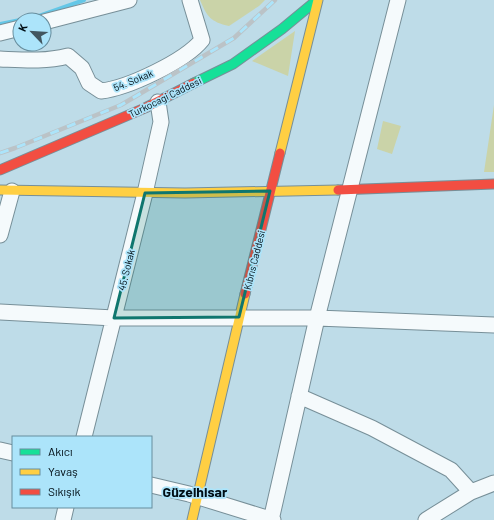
<svg xmlns="http://www.w3.org/2000/svg" width="494" height="520" font-family="Barlow,sans-serif">
<style>
.green{fill:#cad3a8}
.lines{fill:none;stroke-linecap:round;stroke-linejoin:round}
.stream{stroke:#64c7e7;stroke-width:4}
.street-casing{stroke:#778f98;stroke-width:17}
.fast-casing{stroke:#778f98;stroke-width:11}
.slow-casing{stroke:#778f98;stroke-width:11}
.jam-casing{stroke:#778f98;stroke-width:11}
.street{stroke:#f5fafc;stroke-width:15}
.fast{stroke:#16e098;stroke-width:9}
.slow{stroke:#ffcf43;stroke-width:9}
.jam{stroke:#f24e42;stroke-width:9}
.rail-casing{stroke:#bbc3c7;stroke-width:4.5}
.rail{stroke:#ace4fa;stroke-width:3;stroke-dasharray:9;stroke-linecap:butt}
.marked{fill:#0f766e;fill-opacity:0.2;stroke:#0f766e;stroke-width:3;stroke-linejoin:round}
.labels{text-anchor:middle;stroke-width:3.5;stroke-linejoin:round;paint-order:stroke}
.street-label{font-size:10px;fill:#000e15;stroke:#ace4fa}
.district-label{font-size:14px;font-weight:bold;fill:#000e15;stroke:#ace4fa}
</style>
<rect width="100%" height="100%" fill="#bedce8"/>
<!-- green -->
<path class="green" d="M200,0H265L259,6L229,26C211,22 207,17 200,0Z
M295,31L288,76L252,61Z
M494,105V172H484Z
M383,121L401,126L392,154L377,149Z"/>
<g class="lines">
<!-- stream -->
<path class="stream" d="M20,20L39,16L84,0
M0,24L20,20"/>
<!-- street casing -->
<g class="street-casing">
<path id="street" d="M44,22L129,0
M0,33L20,28
M0,59C23,60 45,62 68,56L82,68L89,83L101,91C128,88 185,61 202,40L190,0
M0,235L12,191
M0,312L114,318H317L494,325
M299,396L372,428L451,470L471,492
M84,437L145,193L161,122L158,102
M0,450L13,453
M151,485L189,494L273,520
M63,520L66,507
M271,520L317,318L398,0
M426,520L471,492L494,483"/>
</g>
<!-- fast casing -->
<g class="fast-casing">
<path id="fast" d="M194,83L233,64L282,29L317,0"/>
</g>
<!-- slow casing -->
<g class="slow-casing">
<path id="slow" d="M280,153L318,0
M0,190L185,193L338,190
M192,520L245,294"/>
</g>
<!-- jam casing -->
<g class="jam-casing">
<path id="jam" d="M0,170L145,108L194,83
M338,190L494,184
M245,294L280,153"/>
</g>
<!-- street -->
<use href="#street" class="street"/>
<!-- fast -->
<use href="#fast" class="fast"/>
<!-- slow -->
<use href="#slow" class="slow"/>
<!-- jam -->
<use href="#jam" class="jam"/>
<!-- rail casing -->
<g class="rail-casing">
<path id="rail" d="M0,153L15,148L121,105L234,38L275,0"/>
</g>
<!-- rail -->
<use href="#rail" class="rail"/>
</g>
<!-- marked area -->
<path class="marked" d="M270,191L239,317L114,318L145,193Z"/>
<g class="labels">
<!-- street labels -->
<g class="street-label">
<text transform="translate(133 80) rotate(-22)" y="4">54. Sokak</text>
<text transform="translate(165 97) rotate(-26)" y="4">Turkocagi Caddesi</text>
<text transform="translate(254 260) rotate(-76)" y="4">Kıbrıs Caddesi</text>
<text transform="translate(126 270) rotate(-76)" y="4">45. Sokak</text>
</g>
<!-- district labels -->
<g class="district-label">
<text x="195" y="497">Güzelhisar</text>
</g>
</g>
<!-- legend -->
<rect x="12" y="436" width="140" height="72" fill="#ace4fa" stroke="#678e9e"/>
<rect x="20" y="449" width="20" height="6" fill="#16e098" stroke="#678e9e"/>
<text x="48" y="456" font-size="12" fill="#000e15">Akıcı</text>
<rect x="20" y="469" width="20" height="6" fill="#ffcf43" stroke="#678e9e"/>
<text x="48" y="476" font-size="12" fill="#000e15">Yavaş</text>
<rect x="20" y="489" width="20" height="6" fill="#f24e42" stroke="#678e9e"/>
<text x="48" y="496" font-size="12" fill="#000e15">Sıkışık</text>
<!-- north arrow -->
<g transform="translate(32 32) rotate(295)"><circle r="19" fill="#ace4fa" stroke="#678e9e"/>
<path d="M0-3L7 15L0 10L-7 15Z" fill="#42565f"/>
<text y="-6" font-size="11" font-weight="bold" text-anchor="middle" fill="#000e15">K</text>
</g>
</svg>
